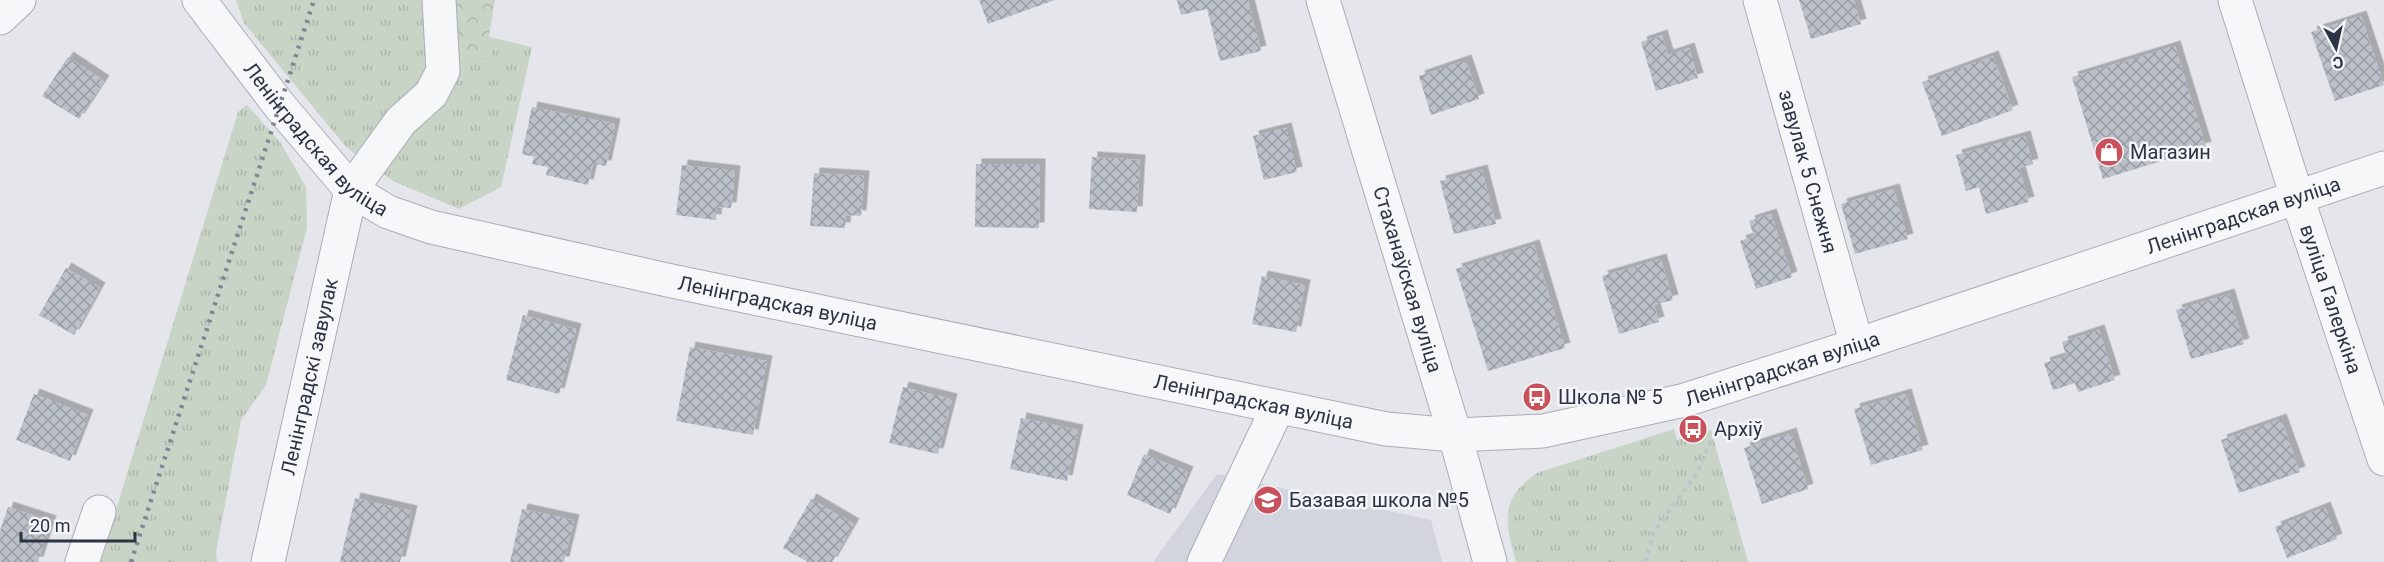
<svg xmlns="http://www.w3.org/2000/svg" width="2384" height="562" font-family="Roboto,sans-serif">
<style>
.built{fill:#d2d5dd}
.grass{fill:url(#grass-tufts)}
.forest{fill:url(#forest-crowns)}
.building{fill:url(#building-cross-hatch);filter:url(#shadow)}
.lines{fill:none;stroke-linecap:round;stroke-linejoin:round}
.minor-casing{stroke:#a9adb5;stroke-width:35}
.path{stroke:#c1c4ca;stroke-width:4;stroke-dasharray:4.5 4.5;stroke-linecap:butt}
.minor{stroke:#f6f7f9;stroke-width:33}
.rail{stroke:#7e8594;stroke-width:4.5;stroke-dasharray:3 6;stroke-linecap:butt}
.labels{text-anchor:middle;stroke-width:5;stroke-linejoin:round;paint-order:stroke}
.street-label{font-size:20px;fill:#2c3343;stroke:#f4f5f8}
.poi-label{font-size:20px;fill:#2c3343;stroke:#f4f5f8;text-anchor:start}
</style>
<defs>
<pattern id="grass-tufts" width="24" height="20" patternUnits="userSpaceOnUse" patternTransform="scale(1.5)"><rect width="24" height="20" fill="#c8d4c5"/><path d="M3 7l-1-3M5 7V3M7 7l1-3M15 17l-1-3M17 17v-4M19 17l1-3" fill="none" stroke="#acb6aa"/></pattern>
<pattern id="forest-crowns" width="20" height="18" patternUnits="userSpaceOnUse" patternTransform="scale(1.5)"><rect width="20" height="18" fill="#c8d4c5"/><path d="M2 6a3 3 0 1 1 6 0M12 15a3 3 0 1 1 6 0" fill="none" stroke="#acb6aa"/></pattern>
<pattern id="building-cross-hatch" width="8" height="8" patternUnits="userSpaceOnUse" patternTransform="scale(1.5)"><rect width="8" height="8" fill="#bbbfc8"/><path d="M0 0l8 8M0 8l8-8" fill="none" stroke="#989ca4"/></pattern>
<filter id="shadow"><feDropShadow dx="5.5" dy="-5.5" stdDeviation="0" flood-color="#0004"/></filter>
</defs>
<rect width="100%" height="100%" fill="#e4e6eb"/>
<!-- built -->
<path class="built" d="M1217,474L1431,520L1442,562H1153Z"/>
<!-- grass -->
<path class="grass" d="M236,0H446L492,56L489,37L532,47L501,187L459,209L393,181L347,148L244,23Z
M247,105L280,142L306,187L307,228L266,385L241,420L216,552L217,562H100L238,112Z
M1674,429L1677,440L1711,430L1748,562H1516C1505,522 1499,499 1537,473Z"/>
<!-- forest -->
<path class="forest" d="M446,0H495L489,37L492,56L469,66L449,47Z"/>
<!-- building -->
<path class="building" d="M979,0H1055L988,24Z
M1177,0H1248L1261,51L1220,61L1207,9L1181,15Z
M1799,0H1854L1861,24L1811,39Z
M2361,16L2384,85L2335,101L2311,32Z
M1662,35L1668,55L1689,48L1698,78L1656,91L1641,42Z
M2175,46L2206,147L2103,179L2072,77Z
M1993,56L2013,110L1942,136L1922,82Z
M68,57L104,81L79,119L42,96Z
M1466,60L1479,99L1431,115L1419,76Z
M532,107L615,124L606,166L593,164L588,185L546,175L548,167L532,164L534,157L522,154Z
M1286,128L1297,172L1264,180L1253,136Z
M2025,136L2033,164L2019,168L2029,202L1986,214L1979,187L1966,191L1956,155Z
M1092,157L1140,160L1137,212L1089,209Z
M976,164H1040L1039,228L975,227Z
M682,165L735,171L731,208L717,207L716,220L676,215Z
M1482,170L1496,224L1454,234L1440,181Z
M814,173L864,176L861,216L846,215L845,228L810,226Z
M1894,189L1908,239L1855,254L1841,204Z
M1771,214L1792,277L1756,289L1740,241L1754,236L1749,221Z
M1534,245L1565,348L1488,371L1456,269Z
M1661,259L1673,300L1654,305L1659,322L1619,334L1602,276Z
M66,268L100,288L74,335L39,315Z
M1262,276L1305,285L1296,332L1252,324Z
M2229,294L2244,344L2191,359L2176,310Z
M523,315L576,329L559,394L506,380Z
M2099,330L2115,380L2078,392L2075,383L2053,390L2044,363L2066,356L2062,342Z
M690,347L767,361L753,435L676,421Z
M903,387L952,399L938,454L889,443Z
M34,394L88,415L70,461L16,440Z
M1906,394L1923,450L1871,465L1854,409Z
M1021,418L1078,430L1067,481L1010,469Z
M2281,419L2300,472L2239,493L2221,440Z
M1791,433L1808,489L1762,504L1744,448Z
M1144,454L1188,472L1170,514L1127,495Z
M355,498L412,511L400,562H340Z
M811,499L854,524L832,562H808L783,548Z
M8,507L51,521L38,562H0V531Z
M2325,507L2337,539L2287,558L2275,527Z
M522,509L574,520L564,562H510Z"/>
<g class="lines">
<!-- minor casing -->
<g class="minor-casing">
<g id="minor">
<path id="s1" d="M199,0L279,105L351,190L388,212L431,227L667,280L1386,429L1455,435L1543,431L1685,400L1857,345L2384,168"/>
<path id="s2" d="M1323,0L1455,435L1490,562"/>
<path id="s3" d="M1760,0L1857,345"/>
<path id="s4" d="M2235,0L2297,197L2384,459"/>
<path d="M0,18L19,0"/>
<path d="M82,562L99,512"/>
<path id="s5" d="M268,562L351,190L401,121L431,94L443,71L439,0"/>
<path d="M1204,562L1278,407"/>
</g>
</g>
<!-- path -->
<path class="path" d="M1645,562L1654,532L1697,473L1708,446L1722,426"/>
<!-- minor -->
<use href="#minor" class="minor"/>
<!-- rail -->
<path class="rail" d="M131,562L314,0"/>
</g>
<!-- icons -->
<defs>
<g id="shop-disc" transform="scale(1.5)"><circle r="9.5" fill="#c8515b" stroke="#f4f5f8"/><path d="M-5-2.5h2.3a2.7 3.5 0 0 1 5.4 0H5L5.5 6h-11ZM-1.5-2.5h3a1.5 2.3 0 0 0-3 0Z" fill="#fff"/></g>
<g id="bus-disc" transform="scale(1.5)"><circle r="9.5" fill="#c8515b" stroke="#f4f5f8"/><path d="M-5-6H5V4H4V6H2V4H-2V6H-4V4H-5ZM-3.5-4V0h7V-4ZM-3.5 1.2v1.5H-2V1.2ZM2 1.2v1.5H3.5V1.2Z" fill="#fff"/></g>
<g id="school-disc" transform="scale(1.5)"><circle r="9.5" fill="#c8515b" stroke="#f4f5f8"/><path d="M0-5L7-2L0 1L-7-2ZM-4 1L0 2.5L4 1V4Q0 6-4 4Z" fill="#fff"/></g>
</defs>
<g fill-rule="evenodd">
<use href="#shop-disc" x="2109" y="152"/>
<use href="#bus-disc" x="1537" y="397"/>
<use href="#bus-disc" x="1693" y="429"/>
<use href="#school-disc" x="1268" y="500"/>
</g>
<g class="labels">
<!-- street labels -->
<g class="street-label">
<text dy="7" stroke="none"><textPath href="#s1" startOffset="183">Ленінградская вуліца</textPath></text>
<text dy="7" stroke="none"><textPath href="#s3" startOffset="178">завулак 5 Снежня</textPath></text>
<text dy="7" stroke="none"><textPath href="#s1" startOffset="2199">Ленінградская вуліца</textPath></text>
<text dy="7" stroke="none"><textPath href="#s2" startOffset="292">Стаханаўская вуліца</textPath></text>
<text dy="7" stroke="none"><textPath href="#s4" startOffset="314">вуліца Галеркіна</textPath></text>
<text dy="7" stroke="none"><textPath href="#s1" startOffset="687">Ленінградская вуліца</textPath></text>
<text dy="7" stroke="none"><textPath href="#s1" startOffset="1713">Ленінградская вуліца</textPath></text>
<text dy="7" stroke="none"><textPath href="#s5" startOffset="190">Ленінградскі завулак</textPath></text>
<text dy="7" stroke="none"><textPath href="#s1" startOffset="1173">Ленінградская вуліца</textPath></text>
</g>
<!-- poi labels -->
<g class="poi-label">
<text x="2130" y="159">Магазин</text>
<text x="1558" y="404">Школа № 5</text>
<text x="1714" y="436">Архіў</text>
<text x="1289" y="507">Базавая школа №5</text>
</g>
</g>
<!-- north arrow -->
<g transform="translate(2336 48) rotate(172)" stroke="#f4f5f8" stroke-width="4.5" paint-order="stroke">
<path d="M0-4.5L10 22L0 15L-10 22Z" fill="#2c3343"/>
<text y="-9" font-size="16" font-weight="bold" text-anchor="middle" fill="#2c3343">С</text>
</g>
<!-- scale -->
<path d="M21 532v9h114v-9" fill="none" stroke="#2c3343" stroke-width="3"/>
<text x="30" y="532" font-size="18" fill="#2c3343" stroke="#f4f5f8" stroke-width="4.5" paint-order="stroke">20 m</text>
</svg>
